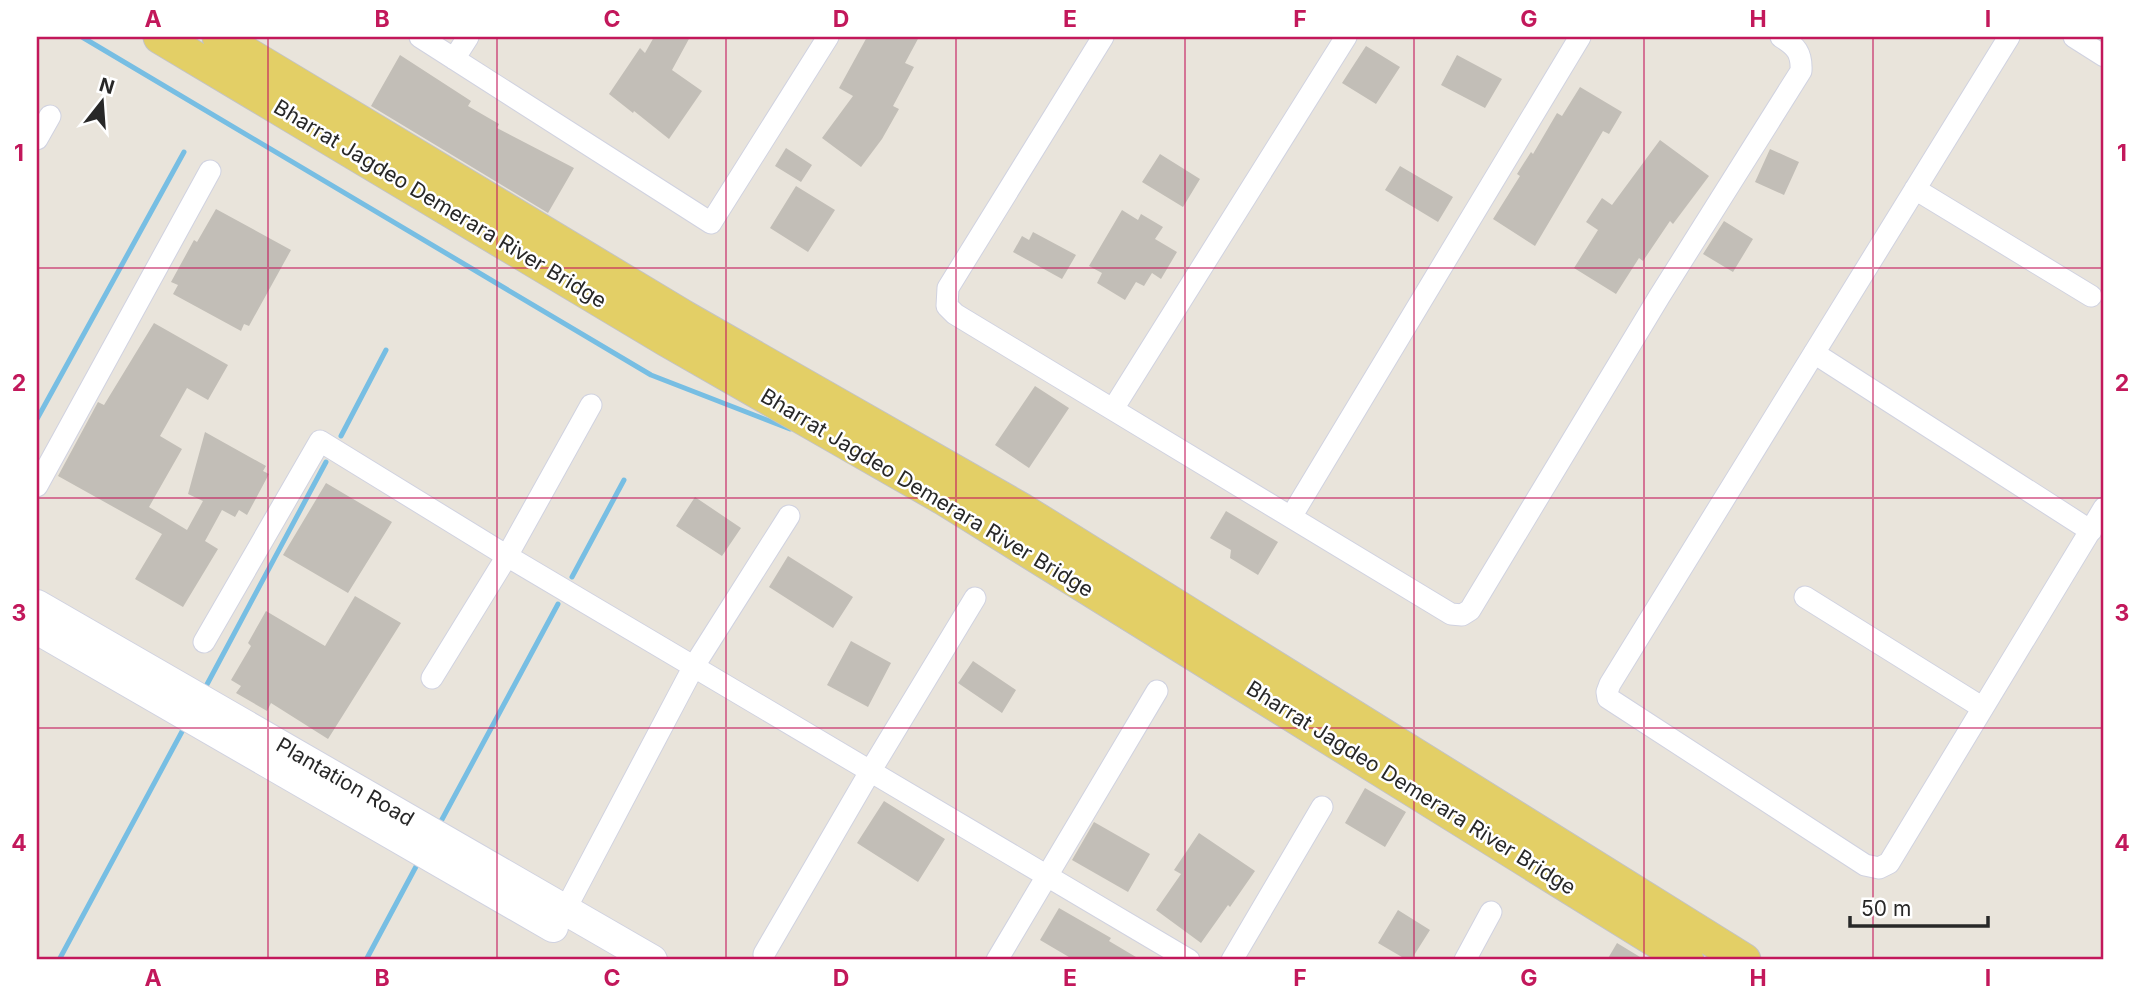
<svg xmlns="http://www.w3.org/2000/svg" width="2141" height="997" font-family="Inter,sans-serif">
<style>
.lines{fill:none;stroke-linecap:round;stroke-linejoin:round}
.stream{stroke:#77bee3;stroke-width:5}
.building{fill:#c2beb7}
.street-casing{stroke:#d0d2e0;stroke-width:23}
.secondary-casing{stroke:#d0d2e0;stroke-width:32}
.primary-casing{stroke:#c3c3c3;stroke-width:35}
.street{stroke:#fff;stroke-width:21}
.secondary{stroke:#fff;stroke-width:30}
.primary{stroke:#e3cf66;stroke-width:33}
.grid{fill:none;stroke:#c2185b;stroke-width:2;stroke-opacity:0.55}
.labels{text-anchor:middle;stroke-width:5;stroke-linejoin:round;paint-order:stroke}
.street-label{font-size:21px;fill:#282828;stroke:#fff}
.neatline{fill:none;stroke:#c2185b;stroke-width:2.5}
.grid-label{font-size:23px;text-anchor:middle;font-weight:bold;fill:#c2185b}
</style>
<rect width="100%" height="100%" fill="#e9e4db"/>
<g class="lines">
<!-- stream -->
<path class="stream" d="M82,37L651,375L790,429
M37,419L184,152
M341,436L386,350
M572,577L624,480
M204,690L326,462
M439,825L558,604
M59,960L185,726
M366,960L419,861"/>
</g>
<!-- building -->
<path class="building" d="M654,37H690L672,70L702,91L669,139L634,111L633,113L609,94L640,48L645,53Z
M867,37H919L905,63L914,67L893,106L899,109L882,139L861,167L822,138L853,96L839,88Z
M1366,46L1400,67L1376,104L1342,83Z
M400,55L471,101L468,106L499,124L497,128L574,168L548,213L371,106Z
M1457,55L1502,79L1485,108L1441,85Z
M1580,87L1622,112L1609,134L1603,131L1535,246L1493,219L1520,176L1517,174L1531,152L1533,154L1557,113L1562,116Z
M1660,140L1709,176L1673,224L1670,221L1643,261L1639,258L1616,294L1574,268L1598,230L1586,222L1602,198L1612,205Z
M786,148L812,165L801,182L775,166Z
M1770,149L1799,162L1784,195L1755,182Z
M1160,154L1200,179L1183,207L1142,182Z
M1400,166L1453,197L1438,222L1385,190Z
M796,186L835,210L808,252L770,228Z
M216,209L291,250L249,326L244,324L241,331L173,294L178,285L171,282L194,240L197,242Z
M1122,210L1138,220L1141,214L1163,227L1155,239L1177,252L1161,279L1152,273L1144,286L1136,282L1125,300L1097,283L1102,273L1089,266Z
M1724,221L1753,239L1733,272L1703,254Z
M1033,232L1076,255L1062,279L1013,252L1022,236L1029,240Z
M154,323L228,365L208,400L187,388L160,436L182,449L149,507L187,530L203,501L188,494L205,432L266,466L263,471L269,474L247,515L239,510L235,517L222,510L205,541L218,549L183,607L135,579L162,534L58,476L98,402L104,405Z
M1035,386L1069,408L1029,468L995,445Z
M326,483L392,522L348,593L283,555Z
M695,497L741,528L722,556L676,526Z
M1226,511L1278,542L1258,575L1230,558L1231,550L1210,538Z
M788,556L853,597L833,628L769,587Z
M355,596L401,623L328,739L271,703L267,711L236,693L241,686L231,680L251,646L248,643L266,611L325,646Z
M851,641L891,663L868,707L827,685Z
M973,661L1016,690L1002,713L958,683Z
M1365,788L1406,812L1385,847L1345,823Z
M884,801L945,839L918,882L857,843Z
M1094,822L1150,854L1128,892L1072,860Z
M1199,833L1255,871L1230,907L1228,905L1201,943L1156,910L1181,874L1174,870Z
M1059,908L1111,938L1109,941L1141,960H1074L1040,940Z
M1398,910L1430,930L1411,960H1407L1378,943Z
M1617,943L1645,960H1607Z"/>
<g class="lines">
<!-- street casing -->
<g class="street-casing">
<path id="street" d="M420,37L711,223L828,37
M1103,37L948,288L947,306L955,314L1451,614L1462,615L1470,610L1659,297L1801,71C1802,53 1796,46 1781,37
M2009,37L1610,684L1607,692L1608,698L1865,865L1879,868L1889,863L2104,508
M2074,37L2104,56
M454,59L468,37
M37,139L50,116
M1915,189L2091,296
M1814,353L2091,531
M1113,409L1346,37
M37,486L210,171
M1291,517L1580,37
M1805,597L1983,708
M204,642L320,441L507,556L1189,960
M432,678L507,556L591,405
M565,910L694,666L789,516
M764,954L871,770L975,598
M997,960L1157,691
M1232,960L1322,807
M1465,960L1491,912"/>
</g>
<!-- secondary casing -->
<g class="secondary-casing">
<path id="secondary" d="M37,605L652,960
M37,629L553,927"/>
</g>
<!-- primary casing -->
<g class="primary-casing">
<path id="primary" d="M160,37L667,340L943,498L1687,960
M219,37L684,317L1022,510L1744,960"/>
</g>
<!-- street -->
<use href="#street" class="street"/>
<!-- secondary -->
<use href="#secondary" class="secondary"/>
<!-- primary -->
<use href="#primary" class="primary"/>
</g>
<!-- grid -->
<path class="grid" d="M268,37V960M497,37V960M726,37V960M956,37V960M1185,37V960M1414,37V960M1644,37V960M1873,37V960M37,268H2104M37,498H2104M37,728H2104"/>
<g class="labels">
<!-- street labels -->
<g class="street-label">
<text transform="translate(440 204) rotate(31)" y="7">Bharrat Jagdeo Demerara River Bridge</text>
<text transform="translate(927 493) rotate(31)" y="7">Bharrat Jagdeo Demerara River Bridge</text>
<text transform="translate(345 782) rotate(30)" y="7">Plantation Road</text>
<text transform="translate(1411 788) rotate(32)" y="7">Bharrat Jagdeo Demerara River Bridge</text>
</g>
</g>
<!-- border -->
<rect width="2141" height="997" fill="none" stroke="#ffffff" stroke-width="77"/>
<!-- north arrow -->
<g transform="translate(102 102) rotate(17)" stroke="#ffffff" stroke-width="5" paint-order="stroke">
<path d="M0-5L12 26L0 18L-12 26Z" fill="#282828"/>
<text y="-10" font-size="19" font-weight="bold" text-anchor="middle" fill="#282828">N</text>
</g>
<!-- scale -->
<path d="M1850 916v10h138v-10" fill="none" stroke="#282828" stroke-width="3.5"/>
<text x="1861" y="916" font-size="21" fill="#282828" stroke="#ffffff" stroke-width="5" paint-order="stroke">50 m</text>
<rect x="38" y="38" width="2064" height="920" class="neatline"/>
<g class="grid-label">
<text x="153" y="27">A</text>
<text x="382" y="27">B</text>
<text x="612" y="27">C</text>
<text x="841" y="27">D</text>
<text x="1070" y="27">E</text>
<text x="1300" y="27">F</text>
<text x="1529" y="27">G</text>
<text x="1758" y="27">H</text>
<text x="1988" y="27">I</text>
<text x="19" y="161">1</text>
<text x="2122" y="161">1</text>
<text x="19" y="391">2</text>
<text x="2122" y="391">2</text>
<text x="19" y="621">3</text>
<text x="2122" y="621">3</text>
<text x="19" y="851">4</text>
<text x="2122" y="851">4</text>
<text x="153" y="986">A</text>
<text x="382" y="986">B</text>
<text x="612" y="986">C</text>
<text x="841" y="986">D</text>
<text x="1070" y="986">E</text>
<text x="1300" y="986">F</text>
<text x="1529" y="986">G</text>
<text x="1758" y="986">H</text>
<text x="1988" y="986">I</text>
</g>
</svg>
